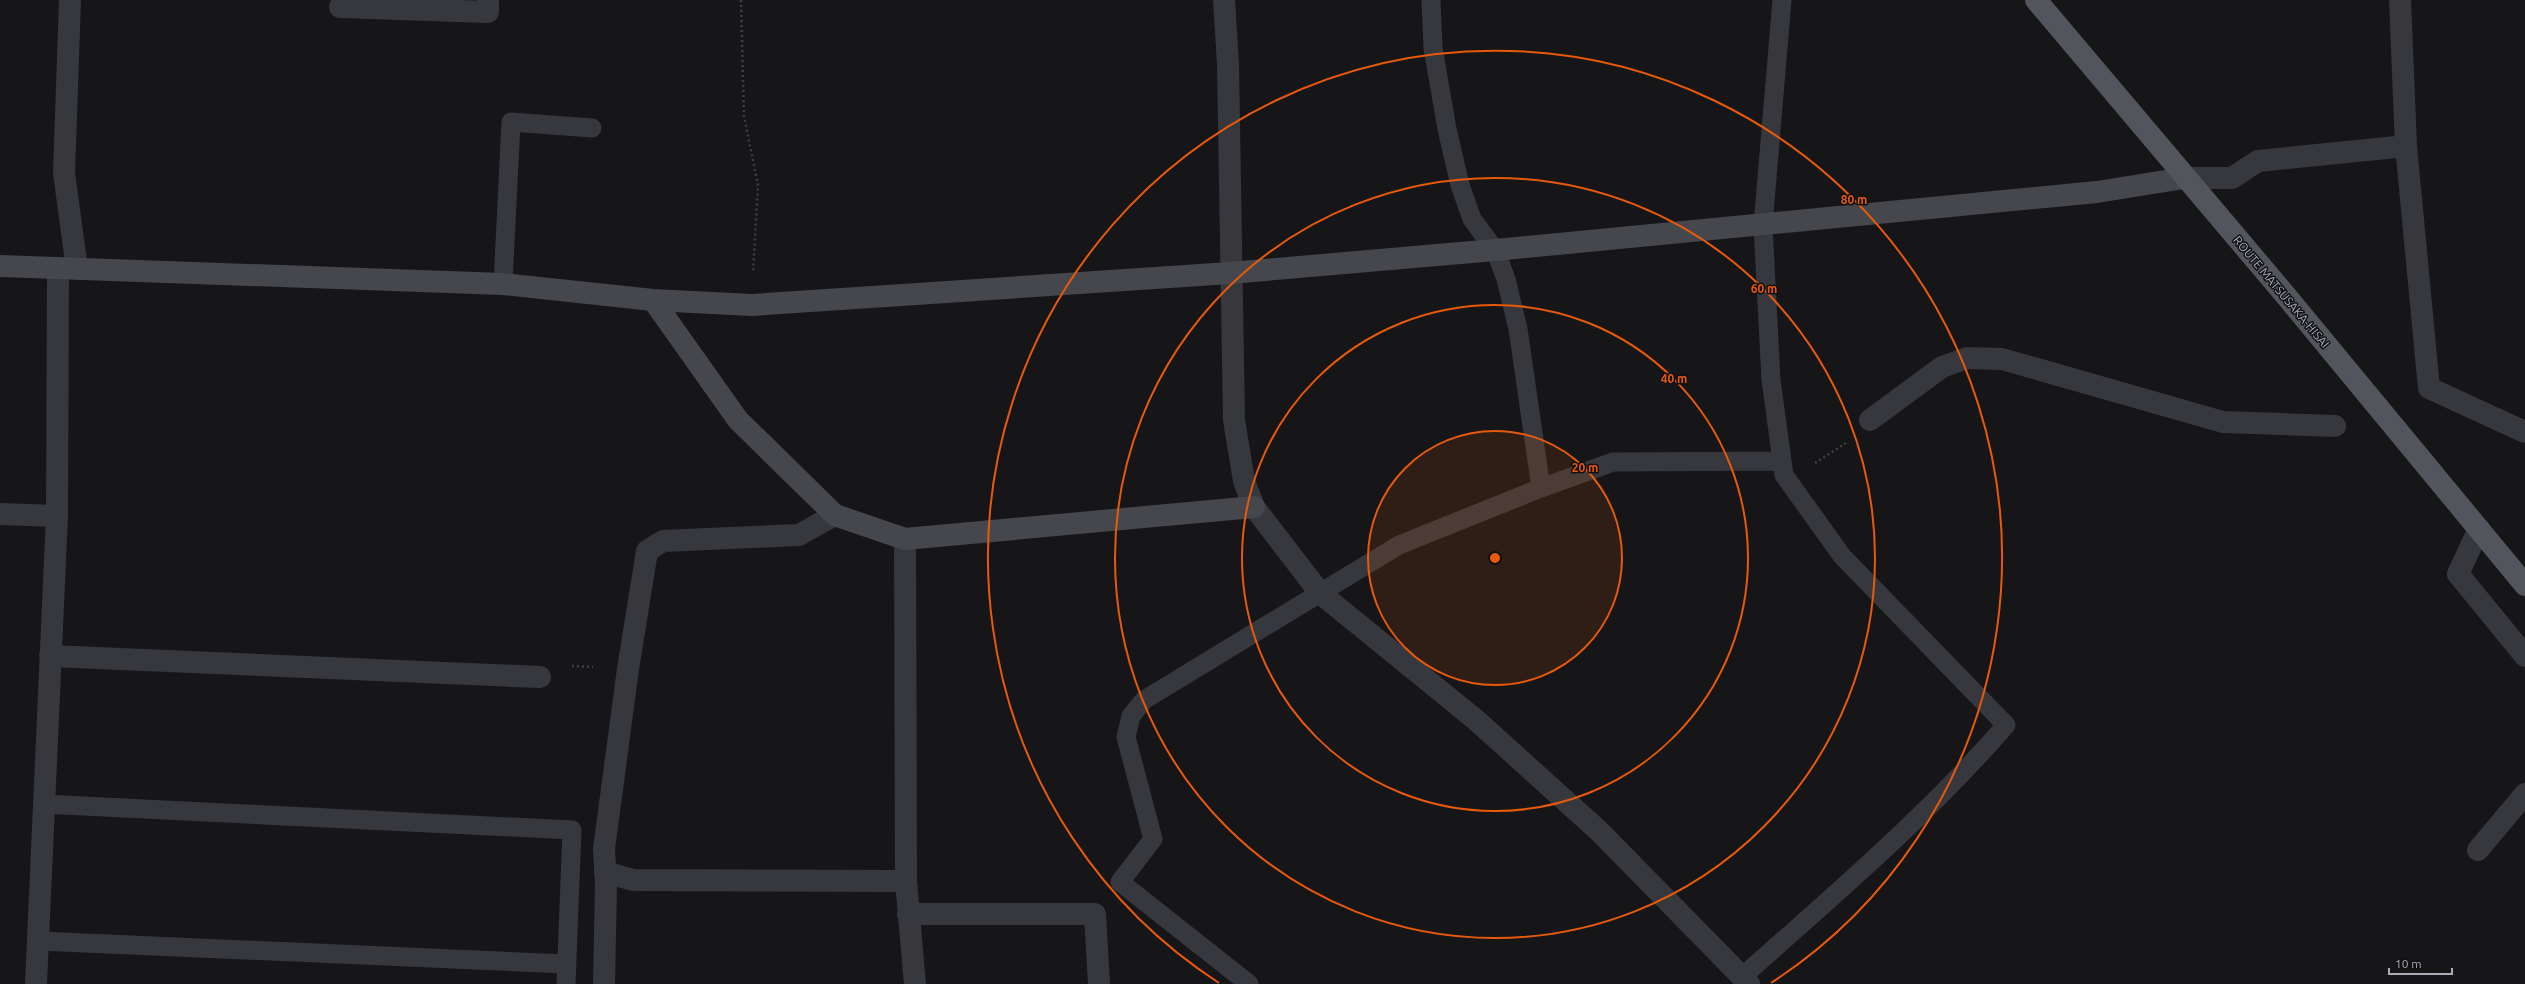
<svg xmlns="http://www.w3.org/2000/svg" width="2525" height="984" font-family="Ubuntu,sans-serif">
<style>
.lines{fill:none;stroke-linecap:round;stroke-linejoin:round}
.path{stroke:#3d3f44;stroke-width:2.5;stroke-dasharray:2 3;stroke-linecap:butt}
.lane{stroke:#37383d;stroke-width:19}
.street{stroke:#37383d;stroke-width:22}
.secondary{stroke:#45474d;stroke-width:22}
.primary{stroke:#53555c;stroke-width:22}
.ring{fill:none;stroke:#e8590c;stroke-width:2}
.labels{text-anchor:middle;stroke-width:3;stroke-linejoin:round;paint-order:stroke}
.street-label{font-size:12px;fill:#a8adb8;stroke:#111113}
.centre{fill:#e8590c;stroke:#111113;stroke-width:2}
.ring-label{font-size:12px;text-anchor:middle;font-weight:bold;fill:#e8590c;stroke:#111113;stroke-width:3;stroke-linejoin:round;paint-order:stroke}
</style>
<rect width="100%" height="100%" fill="#161618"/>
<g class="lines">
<!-- path -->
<path class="path" d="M741,0L744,116L758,185L753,272
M1815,463L1846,443
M572,666L593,667"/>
<!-- lane -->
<path class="lane" d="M1431,0L1433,48L1447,129L1460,185L1472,219L1495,250L1506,279L1518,329L1541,488
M503,284L511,122L592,128
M43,804L572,830L566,984
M39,941L567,964
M1742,977C1833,896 1927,816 2006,725L1842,556L1784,475L1771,380L1763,225L1782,0
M1249,984L1120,882L1153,839L1126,737L1131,716L1144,700L1399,545L1541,488L1613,462L1782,461"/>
<!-- street -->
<path class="street" d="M70,0L64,173L77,269
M1224,0L1228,64L1234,420L1244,481L1254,507L1320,593L1476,720L1599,831L1749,984
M2400,0L2406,146L2429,388L2525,432
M340,7L488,12V0
M2184,178H2232L2258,161L2406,146
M1870,420L1942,367L1967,358L2002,359L2223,422L2335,426
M0,514L57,516
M2479,529L2458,574L2525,656
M905,539L906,881L915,984
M50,656L540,677
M2478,850L2525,794
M605,872L633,880L906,881
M908,914H1095L1099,984
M36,984L57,516L58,268
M604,984L606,885L604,849L628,669L647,551L663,541L799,535L835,515"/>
<!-- secondary -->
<path class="secondary" d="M0,266L503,284L653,300L752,305L1230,273L1495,250L2097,192L2184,178
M653,300L738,420L835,515L905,539L1254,507"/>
<!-- primary -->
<path class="primary" d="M2036,0L2287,297L2525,585"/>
</g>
<!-- distance rings -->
<circle cx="1495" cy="558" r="127" fill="#e8590c" fill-opacity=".12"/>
<g class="ring">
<circle cx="1495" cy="558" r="127"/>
<circle cx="1495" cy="558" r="253"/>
<circle cx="1495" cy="558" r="380"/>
<path d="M1219 983A507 507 0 1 1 1771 983"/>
</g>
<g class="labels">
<!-- street labels -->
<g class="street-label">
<text transform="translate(2281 292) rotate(50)" y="4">ROUTE MATSUSAKA-HISAI</text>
</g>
</g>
<circle cx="1495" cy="558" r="6" class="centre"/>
<g class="ring-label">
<text x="1854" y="204">80 m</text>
<text x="1764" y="293">60 m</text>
<text x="1674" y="383">40 m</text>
<text x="1585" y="472">20 m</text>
</g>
<!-- scale -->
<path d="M2389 968v6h63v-6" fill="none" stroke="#a8adb8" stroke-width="2"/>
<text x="2395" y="968" font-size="12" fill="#a8adb8" stroke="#111113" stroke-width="3" paint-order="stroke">10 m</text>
</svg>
